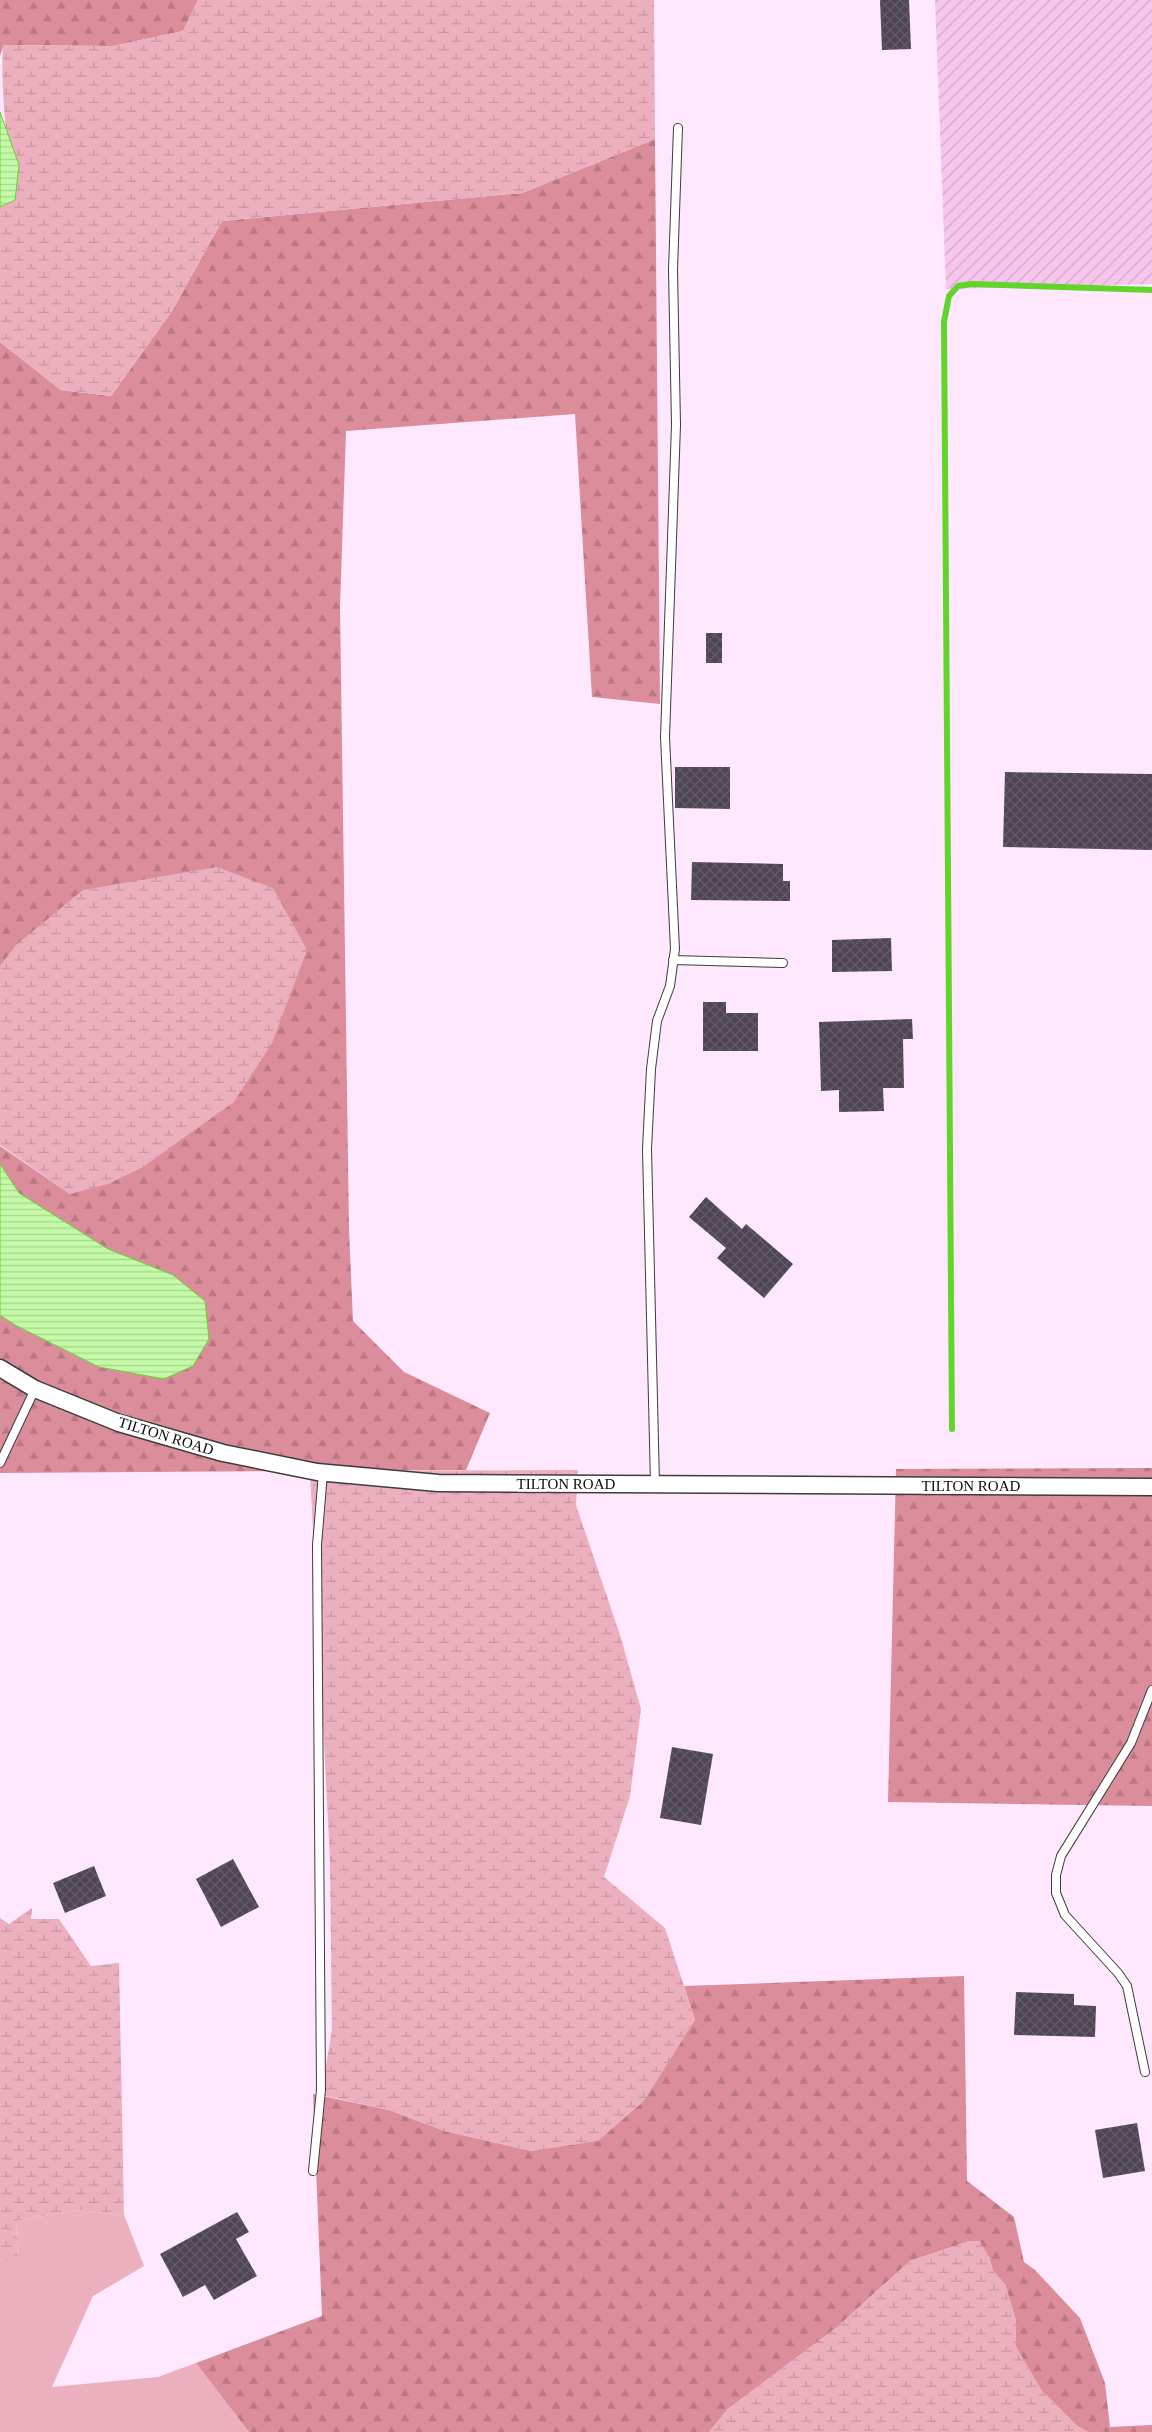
<svg xmlns="http://www.w3.org/2000/svg" width="1152" height="2432" font-family="Georgia,serif">
<style>
.farmland{fill:url(#farmland-furrows)}
.grass{fill:#ebafbd}
.forest{fill:url(#forest-firs)}
.wetland{fill:url(#wetland-marsh)}
.water{fill:url(#water-rules);stroke:#62d52b}
.lines{fill:none;stroke-linecap:round;stroke-linejoin:round}
.stream{stroke:#62d52b;stroke-width:6}
.building{fill:url(#building-cross-hatch)}
.service-casing{stroke:#3d3d3d;stroke-width:10}
.minor-casing{stroke:#3d3d3d;stroke-width:19}
.service{stroke:#fff;stroke-width:8}
.minor{stroke:#fff;stroke-width:16}
.labels{text-anchor:middle;stroke-width:5;stroke-linejoin:round;paint-order:stroke}
.street-label{font-size:15px;fill:#0a0a0a;stroke:#fff}
</style>
<defs>
<pattern id="farmland-furrows" width="10" height="10" patternUnits="userSpaceOnUse" patternTransform="scale(1.25)"><rect width="10" height="10" fill="#f6c6ed"/><path d="M-1 1l2-2M0 10L10 0M9 11l2-2" fill="none" stroke="#d2a9ca"/></pattern>
<pattern id="forest-firs" width="22" height="20" patternUnits="userSpaceOnUse" patternTransform="scale(1.25)"><rect width="22" height="20" fill="#dc8d9b"/><path d="M5 1l3.5 6h-7zM16 11l3.5 6h-7z" fill="#bb7884"/></pattern>
<pattern id="wetland-marsh" width="20" height="14" patternUnits="userSpaceOnUse" patternTransform="scale(1.25)"><rect width="20" height="14" fill="#ebafbd"/><path d="M1 5h8M5 5V1M11 12h8M15 12V8" fill="none" stroke="#c895a1"/></pattern>
<pattern id="water-rules" width="6" height="5" patternUnits="userSpaceOnUse" patternTransform="scale(1.25)"><rect width="6" height="5" fill="#c4faa8"/><path d="M0 2.5h6" fill="none" stroke="#a7d58f"/></pattern>
<pattern id="building-cross-hatch" width="8" height="8" patternUnits="userSpaceOnUse" patternTransform="scale(1.25)"><rect width="8" height="8" fill="#4e4653"/><path d="M0 0l8 8M0 8l8-8" fill="none" stroke="#635c67"/></pattern>
</defs>
<rect width="100%" height="100%" fill="#ffe7fd"/>
<!-- farmland -->
<path class="farmland" d="M935,0H1152V284L946,289Z"/>
<!-- grass -->
<path class="grass" d="M78,2210L124,2215L144,2266L93,2296L52,2387L158,2377L196,2363L249,2432H0V2260H18L16,2221Z"/>
<!-- forest -->
<path class="forest" d="M0,0H198L183,31L113,46L4,45L0,56Z
M655,139L660,704L592,697L575,414L346,431L340,607L349,1230L353,1321L404,1372L490,1413L466,1470L0,1473V1315L15,1325L99,1367L173,1275L108,1249L19,1193L0,1164V1146L70,1194L0,966V342L61,390L111,396L172,311L222,221L522,193Z
M1152,1468V1806L888,1802L896,1469Z
M964,1976L967,2181L1014,2217L1024,2262L1035,2270L1080,2318L1105,2383L1110,2427L1152,2425V2432H1088L1077,2426L1041,2390L1016,2347V2321L1005,2284L993,2271L989,2257L970,2241L910,2261L836,2328L728,2409L709,2432H249L196,2363L322,2316L313,2094L389,2110L445,2131L532,2151L695,2020L684,1986Z"/>
<!-- wetland -->
<path class="wetland" d="M198,0H654L655,139L522,193L222,221L172,311L111,396L61,390L0,342V207L15,200C8,155 0,88 3,45L113,46L183,31Z
M217,867L273,888L307,950L272,1043L234,1102L143,1167L108,1184L70,1194L0,1145V966L16,945L83,890Z
M578,1470L576,1505L621,1638L641,1709L630,1796L604,1877L665,1928L695,2020L644,2101L598,2141L532,2151L445,2131L389,2110L321,2095L332,2030L330,1860L310,1471Z
M32,1908L31,1919H59L91,1966L119,1963L124,2215L78,2210L16,2221L18,2260H0V1918L9,1924Z
M970,2241H980L989,2257L993,2271L1005,2284L1016,2321V2347L1041,2390L1077,2426L1088,2432H709L728,2409L836,2328L910,2261Z"/>
<!-- water -->
<path class="water" d="M0,112L19,165L15,200L0,207Z
M0,1164L19,1193L108,1249L173,1275L205,1301L209,1339L193,1366L164,1379L99,1367L15,1325L0,1315Z"/>
<g class="lines">
<!-- stream -->
<path class="stream" d="M952,1429L944,322L949,296L958,286L972,284L1152,290"/>
</g>
<!-- building -->
<path class="building" d="M880,0H909L911,49L882,50Z
M706,633H722V663H706Z
M675,767H730V809L675,808Z
M1005,772L1152,774V850L1003,847Z
M692,862L783,864V881H790V901L691,900Z
M891,938L892,971L832,972V940Z
M703,1002H726V1013H758V1051H703Z
M912,1019L913,1039H903L904,1088H883L884,1111L839,1112V1090L821,1091L819,1022Z
M706,1197L742,1229L746,1224L793,1264L764,1298L717,1258L726,1248L689,1217Z
M672,1747L713,1754L701,1825L660,1818Z
M233,1859L259,1907L221,1927L196,1879Z
M94,1866L106,1896L65,1913L53,1883Z
M1016,1992L1074,1994V2005L1096,2006L1095,2037L1014,2035Z
M1137,2123L1145,2171L1103,2178L1095,2130Z
M237,2212L249,2232L236,2239L257,2276L214,2300L205,2285L183,2297L160,2254Z"/>
<g class="lines">
<!-- service casing -->
<g class="service-casing">
<path id="service" d="M673,960L783,963
M0,1463L35,1389
M655,1484L647,1149L651,1069L657,1021L670,986L675,949L665,737L676,425L673,270L678,128
M1145,2072L1127,1986L1118,1973L1065,1915L1056,1893V1875L1061,1856L1131,1743L1152,1690
M313,2171L321,2090L317,1545L323,1473"/>
</g>
<!-- minor casing -->
<g class="minor-casing">
<path id="minor" d="M0,1368L35,1389L119,1423L223,1453L317,1472L438,1483L1152,1487"/>
</g>
<!-- service -->
<use href="#service" class="service"/>
<!-- minor -->
<use href="#minor" class="minor"/>
</g>
<g class="labels">
<!-- street labels -->
<g class="street-label">
<text transform="translate(166 1436) rotate(17)" y="5">TILTON ROAD</text>
<text x="566" y="1489">TILTON ROAD</text>
<text x="971" y="1491">TILTON ROAD</text>
</g>
</g>
</svg>
